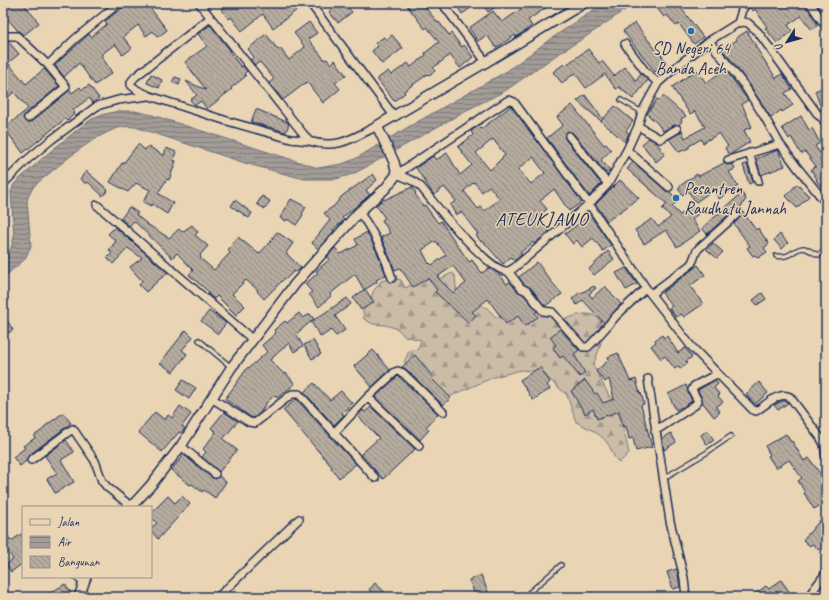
<svg xmlns="http://www.w3.org/2000/svg" width="829" height="600" font-family="Caveat,sans-serif">
<style>
.forest{fill:url(#forest-firs);stroke:#737682}
.water{fill:url(#water-rules);stroke:#6c7080}
.building{fill:url(#building-back-hatch);stroke:#1b2f5e;fill-rule:evenodd}
.lines{fill:none;stroke-linecap:round;stroke-linejoin:round}
.service-casing{stroke:#1b2f5e;stroke-width:6}
.minor-casing{stroke:#1b2f5e;stroke-width:10}
.tertiary-casing{stroke:#1b2f5e;stroke-width:12}
.service{stroke:#e9d4b3;stroke-width:3.5}
.minor{stroke:#e9d4b3;stroke-width:7}
.tertiary{stroke:#e9d4b3;stroke-width:9}
.poi-dot{fill:#1f6fb2;stroke:#e9d4b3;stroke-width:1.5}
.labels{text-anchor:middle;stroke-width:3;stroke-linejoin:round;paint-order:stroke}
.poi-label{font-size:17px;fill:#1b2f5e;stroke:#e9d4b3}
.quarter-label{font-size:19px;letter-spacing:1px;fill:#1b2f5e;stroke:#e9d4b3}
</style>
<defs>
<pattern id="forest-firs" width="22" height="20" patternUnits="userSpaceOnUse"><rect width="22" height="20" fill="#cbbca7"/><path d="M5 1l3.5 6h-7zM16 11l3.5 6h-7z" fill="#a4998b"/></pattern>
<pattern id="water-rules" width="6" height="5" patternUnits="userSpaceOnUse"><rect width="6" height="5" fill="#a29b96"/><path d="M0 2.5h6" fill="none" stroke="#837f7e"/></pattern>
<pattern id="building-back-hatch" width="6" height="6" patternUnits="userSpaceOnUse"><rect width="6" height="6" fill="#b6ab9e"/><path d="M-1 5l2 2M0 0l6 6M5-1l2 2" fill="none" stroke="#938c84"/></pattern>
</defs>
<rect width="100%" height="100%" fill="#e9d4b3"/>
<filter id="ink" filterUnits="userSpaceOnUse"><feTurbulence type="fractalNoise" baseFrequency=".025" numOctaves="2"/><feDisplacementMap in="SourceGraphic" scale="8" xChannelSelector="R" yChannelSelector="G"/><feConvolveMatrix kernelMatrix="1 2 1 2 8 2 1 2 1" color-interpolation-filters="sRGB"/></filter>
<g filter="url(#ink)">
<!-- forest -->
<path class="forest" d="M452,273L455,275L456,287L459,297L479,304L487,308L496,317L506,318L527,302L542,305L559,320C568,319 577,314 586,314C614,314 599,351 593,365L621,419L629,453L619,463C613,457 612,450 608,444C602,434 586,427 576,422L567,395L541,372L521,370L494,377L451,396L439,397L423,390L412,381L405,369V360L409,351L418,349L421,340L404,336L398,329L386,325L373,324L364,319L363,311L370,302L373,292L381,281L393,278L401,280L405,288L411,285L418,277L425,280L434,274H437L440,279Z"/>
<!-- water -->
<path class="water" d="M611,3H635L584,38L558,54L505,91L469,109L368,166L353,174L336,179H304L248,164L135,127C131,127 127,126 123,127C97,131 55,169 34,186L29,194L27,201L31,246L25,259L3,278V258L11,248L14,237L11,192L14,184L46,155L78,129L92,119L105,114L119,111H135L152,115L318,168L342,164L355,159L403,130L507,71L549,40L598,7L603,8Z"/>
<!-- building -->
<path class="building" d="M3,3H23L39,23L24,35L18,31L6,17L3,19Z
M129,3H159L151,9L167,30L158,37L153,31L146,36L138,25L123,37L132,48L123,55L115,44L101,55L112,73L95,85L79,63L64,77L55,65L89,34L91,37L107,24L105,21Z
M229,3H275L279,8L286,3L305,4L273,28L263,14L242,31L231,17L229,19L221,9Z
M340,3H344L352,12L338,23L329,12Z
M405,3H422L438,23L439,22L449,35L451,33L462,47L464,45L473,57L460,68L450,55L433,68L435,71L429,75L428,74L404,91L405,93L394,101L377,79L388,71L391,75L408,63L411,67L426,55L425,53L439,42L427,27L425,29Z
M455,3H478L462,14Z
M482,3H501L488,12Z
M530,3H553L528,20L532,26L516,37L515,35L496,48L487,35L478,41L469,28L493,11L502,22Z
M662,3H688L681,8L703,37L694,44L679,24L676,26L667,15L664,17L656,7Z
M752,3H805L818,25L812,30L801,16L788,25L792,31L777,43L765,28L767,27L755,9L753,11L750,8Z
M823,3H826V18L818,6Z
M309,22L317,33L308,39L325,60L327,59L331,64L335,60L346,75L335,83L340,89L323,103L307,82L283,100L269,83L274,79L260,62L255,65L250,60L254,57L248,49L266,34L278,50L280,48L289,60L305,47L294,33Z
M635,23L656,50L657,49L667,63L655,72L623,31Z
M210,25L230,50L229,51L241,67L243,66L247,71L244,74L246,76L231,88L232,89L207,109L201,101L195,105L190,100L197,95L186,81L206,90L185,62L207,46L198,34Z
M747,31L756,46H755L776,78L782,74L792,89L785,93L793,105L782,112L781,110L771,118L748,82L722,49L737,40L736,38Z
M392,35L403,48L382,64L372,51L378,46L375,43L384,37L386,40Z
M6,41H8L19,54L8,63L26,84L44,69L59,86L25,114L23,118L26,122H31L70,90L72,93L80,87L82,90L89,85L99,98L93,103L89,98L73,110L75,113L67,121L65,119L23,153L4,128L28,109L14,92L3,102V42Z
M588,49L599,63L602,61L614,76L625,67L636,81L641,74L648,80L633,99L619,87L616,89L605,74L586,88L575,73L562,83L553,72L564,64L566,65Z
M725,69L748,100L742,104L752,127L744,130L750,142L729,155L725,148L728,146L719,133L703,143L701,139L689,146V148L679,152L669,139L680,133L682,130L685,138L705,127L695,111L690,114L672,87L697,70L706,83Z
M151,74L162,80L159,88L147,83Z
M175,77L181,79L179,85L172,82Z
M826,86V102L820,105L815,91Z
M585,95L603,119L601,121L577,101Z
M663,96L686,116L681,119L682,121L679,125H674L663,131L657,123L647,114L657,99L659,100Z
M572,105L604,145L606,144L611,150L601,160L610,170L606,173L573,133L568,131L565,134V139L601,184L589,196L547,138L563,125L557,117Z
M511,106L582,202L569,211L554,189L540,201L547,209L538,217L550,231L534,244L533,242L520,253L522,254L514,261L511,257L503,264L483,241L481,242L476,235L478,234L461,212L456,215L450,205L456,201L444,187L434,195L416,168L433,156L436,160L447,153L460,175L472,165L458,147L473,135L471,131L478,126L481,129ZM493,139L505,155L490,170L476,153ZM533,157L545,173L531,184L518,169ZM474,182L482,192L489,186L500,199L484,211L481,207L478,209L464,191Z
M615,106L633,121L626,131L629,133L625,142L601,121Z
M256,109L287,122L289,124L286,132L251,122Z
M801,116L809,130L812,128L820,143L815,146L823,157L820,159L826,168V193L816,180L817,179L811,170L816,166L805,152L801,154L791,137L789,139L782,128Z
M649,138L656,142L665,154L656,162L642,144Z
M138,144L145,150L148,146L164,156L166,148L176,152L173,160L176,161L169,180L167,179L158,193L173,203L167,214L152,204L151,206L143,202L150,190L136,183L128,192L110,182L122,163L123,164Z
M778,150L785,166L761,175L756,159Z
M633,162L666,191L670,192L678,200L672,207L680,215L692,207L698,214L692,219L700,231L677,247L666,230L644,244L635,230L652,219L658,227L671,217L662,209L667,204L627,169Z
M724,163L727,165L733,164L735,169L729,172L738,186L719,199L713,190L696,202L687,190L683,195L678,189L681,185L697,174L699,176Z
M747,164L753,182L749,184L743,165Z
M86,171L108,190L103,196L88,182L86,184L80,179Z
M373,174L377,180L366,190L370,195L342,218L344,220L333,230L334,231L318,249L312,243L330,220L324,213L334,206L342,196Z
M620,180L639,198L607,221L596,204Z
M797,184L809,196L797,208L786,196Z
M412,187L416,193L415,194L423,206L425,205L438,223L441,221L469,262L472,260L482,273L489,268L499,274L507,284L510,282L517,291L524,295L537,311L535,313L538,317L525,326L518,316L506,324L488,299L472,312L476,315L469,323L435,292L437,290L428,278L413,287L400,268L395,270L381,237L390,233L382,220L385,218L376,205L384,199V200ZM436,241L446,255L432,265L430,263L429,264L422,250ZM453,266L466,283L453,293L437,277Z
M742,193L746,199L740,208L756,230L758,228L769,244L764,248L767,252L758,258L755,255L753,256L747,248L750,246L734,224L741,216L740,212L738,210L733,211L707,234L702,228Z
M262,196L270,201L265,209L257,204Z
M291,199L306,207L302,214L303,215L296,225L287,219L286,221L280,218Z
M235,200L252,213L249,218L231,206Z
M129,207L138,213L136,215L147,224L169,238L179,229L182,232L192,225L198,232L195,235L208,246L200,255L201,257L200,258L214,270L230,253L228,250L238,237L259,254L273,239L272,238L277,232L293,243L286,253L301,268L296,272L294,271L286,279L285,278L264,299L257,291L258,290L246,280L232,294L245,306L236,315L217,296L214,299L208,294L209,292L189,275L193,270L177,253L172,258L134,221L129,226L121,219Z
M590,215L611,245L603,251L593,238L582,247L577,240L573,244L565,234Z
M115,227L168,273L160,279L146,292L139,285L142,281L130,267L142,258L128,248L113,264L107,258L112,253L109,250L116,241L108,234Z
M367,232L378,254L386,275L376,280L377,282L364,290L355,274L330,294L331,296L319,307L309,294L312,292L305,284L318,273L316,271L330,259L327,257L335,248L341,254L358,245L355,239Z
M780,234L788,243L782,249L774,240Z
M713,243L723,252L717,258L707,250Z
M608,251L614,259L594,275L589,269Z
M537,262L550,280L562,294L545,306L531,288L524,284L519,277Z
M698,265L705,275L690,286L703,304L684,317L682,314L676,317L669,308L672,306L662,293Z
M626,268L637,284L626,290L616,273Z
M594,286L596,288L589,294L592,298L605,286L621,304L604,323L583,300L577,305L572,299L580,292L581,293Z
M365,289L374,302L361,310L353,298Z
M762,293L766,299L757,305L753,300Z
M347,298L351,304L335,316L345,330L336,336L331,330L321,337L311,322Z
M209,311L226,323L218,334L201,321Z
M299,313L303,318L310,314L314,319L296,334L303,346L294,352L289,343L270,360L284,374L286,373L295,384L277,398L275,395L267,402L260,413L254,418L251,417L225,399L248,367L249,368L267,352L262,345L276,333L274,330L285,321L287,323Z
M3,314L13,330L3,336Z
M560,329L579,350L574,354L585,373L580,377L563,356L560,358L553,348L556,345L550,337Z
M186,330L193,337L182,350L187,354L173,372L160,363Z
M662,335L664,338L667,336L678,353L685,348L692,357L686,361L688,363L680,369L679,366L675,369L665,356L661,359L651,346L656,342L655,340Z
M313,340L321,354L312,359L304,345Z
M373,350L390,370L372,387L354,366Z
M618,353L630,381L636,379L640,394L641,393L644,404L641,405L652,447L636,451L633,438L629,439L626,426L623,427L619,411L597,419L593,409L585,414L571,391L585,380L595,394L597,393L603,403L614,399L609,379L605,382L596,371L609,360L608,357Z
M415,355L433,377L432,379L451,398L443,405L406,369L402,367Z
M540,367L550,382L547,385L550,389L533,400L520,380Z
M398,376L438,414L426,427L429,430L420,440L375,397Z
M183,380L196,388L189,399L176,390Z
M715,380L718,384L714,388L720,395L718,396L723,402L716,407L720,412L714,417L703,403L702,399L698,390Z
M759,382L768,393L755,404L746,394Z
M314,383L330,400L341,391L352,403L342,413L344,415L334,425L304,392Z
M686,385L688,392L692,401L682,408L681,407L676,410L668,394Z
M296,399L356,464L339,478L331,468L332,467L283,410Z
M782,401H786L788,403L778,410L774,405Z
M180,406L191,414L182,426L185,428L181,433L179,432L162,452L138,432L155,412L165,420L168,415L172,418Z
M371,407L415,449L383,479L361,454L379,438L358,416L363,410L365,412Z
M224,412L238,421L223,439L237,450L219,472L202,457L206,452L203,449L216,432L211,428Z
M63,413L71,423L28,456L26,461L20,466L13,457L25,448L23,446L35,438L34,436L45,428L44,427Z
M707,430L714,440L707,445L701,435Z
M671,433L676,442L664,450L662,439Z
M786,434L791,442L792,441L804,461L809,458L826,482V493L820,497L824,503L814,509L804,493L805,492L798,481L802,478L789,460L776,468L768,456L770,455L765,446Z
M66,440L74,452L61,460L74,482L55,493L47,479L57,473L45,456Z
M184,455L212,478L216,479L219,476L226,482L215,498L204,490L202,492L192,484L190,485L171,470Z
M168,496L175,503L182,496L190,504L158,539L151,531V528L157,523L151,517V513Z
M822,518L826,521V555L812,544L810,546L803,540Z
M3,528L11,541L23,533V563L11,572L6,565L13,559L3,544Z
M677,569L680,587L673,589L667,572Z
M481,575L489,594L480,597H476L469,580Z
M781,580L793,597H751L766,586L769,589Z
M375,583L390,597H377L369,590Z
M65,584L71,593L65,597H54L52,592Z"/>
<g class="lines">
<!-- service casing -->
<g class="service-casing">
<path id="service" d="M621,100L642,112
M819,116L826,129
M776,256C792,259 793,248 804,248C809,249 814,254 819,255L826,247
M199,340L231,367
M664,478L706,453L731,436
M524,597L561,565"/>
</g>
<!-- minor casing -->
<g class="minor-casing">
<path id="minor" d="M199,3L309,141C337,150 353,138 377,126
M310,3L394,116
M442,3L486,62
M810,3L826,27
M210,18L135,77L131,82V85L137,90L150,96L227,121L291,139L309,141
M738,23L742,10L747,3
M3,37L5,36H17L48,65L75,39L119,3
M709,41L744,85L764,116L780,144
M625,44L645,71L658,83
M28,118L66,87L48,65
M638,126L660,139L677,129
M569,136L608,184
M627,150L669,187
M749,153L758,181
M728,160L780,144L797,167L826,203
M397,174L507,101L509,100L514,102L589,204L646,288L691,346L753,410L756,411C766,405 779,391 790,397L820,437L824,444L826,456
M397,174L413,181L421,187C433,202 490,274 508,271C510,271 512,269 514,268L589,204L608,184L627,150L638,126L642,112L658,83L676,67L709,41L738,23L744,22L748,23L758,32L819,116L826,114
M3,184L28,159L51,140L97,106L118,100L148,96
M97,205L252,339
M359,212C375,233 384,253 392,278
M508,271L521,288L527,291L543,311L552,312L583,347H588L594,341L617,315L646,288
M651,294L690,265C695,260 694,254 698,249L736,215
M648,379L670,521L684,578L686,597
M368,397L419,446
M213,399L249,422L255,423L292,394H299L375,478
M655,431L695,405L698,401L692,390L694,386L717,374
M334,433L368,397L395,372L398,371L403,373L443,412
M181,446L215,474
M31,460L71,430L73,429L95,461L102,481L107,487L132,507
M77,577L84,583
M218,597L299,519
M808,597L826,573"/>
</g>
<!-- tertiary casing -->
<g class="tertiary-casing">
<path id="tertiary" d="M131,507L151,485L181,446L231,368L295,284L359,212L385,189L397,174L394,162L377,126L486,62L584,3
M79,597L86,577"/>
</g>
<!-- service -->
<use href="#service" class="service"/>
<!-- minor -->
<use href="#minor" class="minor"/>
<!-- tertiary -->
<use href="#tertiary" class="tertiary"/>
</g>
</g>
<!-- markers -->
<g class="poi-dot">
<circle cx="691" cy="31" r="4"/>
<circle cx="676" cy="198" r="4"/>
</g>
<g class="labels">
<!-- poi labels -->
<g class="poi-label">
<text x="691" y="54">SD Negeri 64<tspan x="691" dy="20">Banda Aceh</tspan></text>
<text x="684" y="194" text-anchor="start">Pesantren<tspan x="684" dy="20">Raudhatu Jannah</tspan></text>
</g>
<!-- quarter labels -->
<g class="quarter-label">
<text x="542" y="225">ATEUKJAWO</text>
</g>
</g>
<!-- margin -->
<rect width="829" height="600" fill="none" stroke="#e9d4b3" stroke-width="16"/>
<rect x="8" y="8" width="813" height="584" fill="none" stroke="#1b2f5e" stroke-width="1.5" filter="url(#ink)"/>
<!-- legend -->
<rect x="22" y="506" width="130" height="72" fill="#e9d4b3" stroke="#979291"/>
<rect x="30" y="519" width="20" height="6" fill="#e9d4b3" stroke="#979291"/>
<text x="58" y="526" font-size="12" fill="#1b2f5e">Jalan</text>
<rect x="30" y="536" width="20" height="12" fill="url(#water-rules)" stroke="#979291"/>
<text x="58" y="546" font-size="12" fill="#1b2f5e">Air</text>
<rect x="30" y="556" width="20" height="12" fill="url(#building-back-hatch)" stroke="#979291"/>
<text x="58" y="566" font-size="12" fill="#1b2f5e">Bangunan</text>
<!-- north arrow -->
<g transform="translate(787 42) rotate(233)" stroke="#e9d4b3" stroke-width="3" paint-order="stroke">
<path d="M0-3L7 15L0 10L-7 15Z" fill="#1b2f5e"/>
<text y="-6" font-size="11" font-weight="bold" text-anchor="middle" fill="#1b2f5e">U</text>
</g>
</svg>
